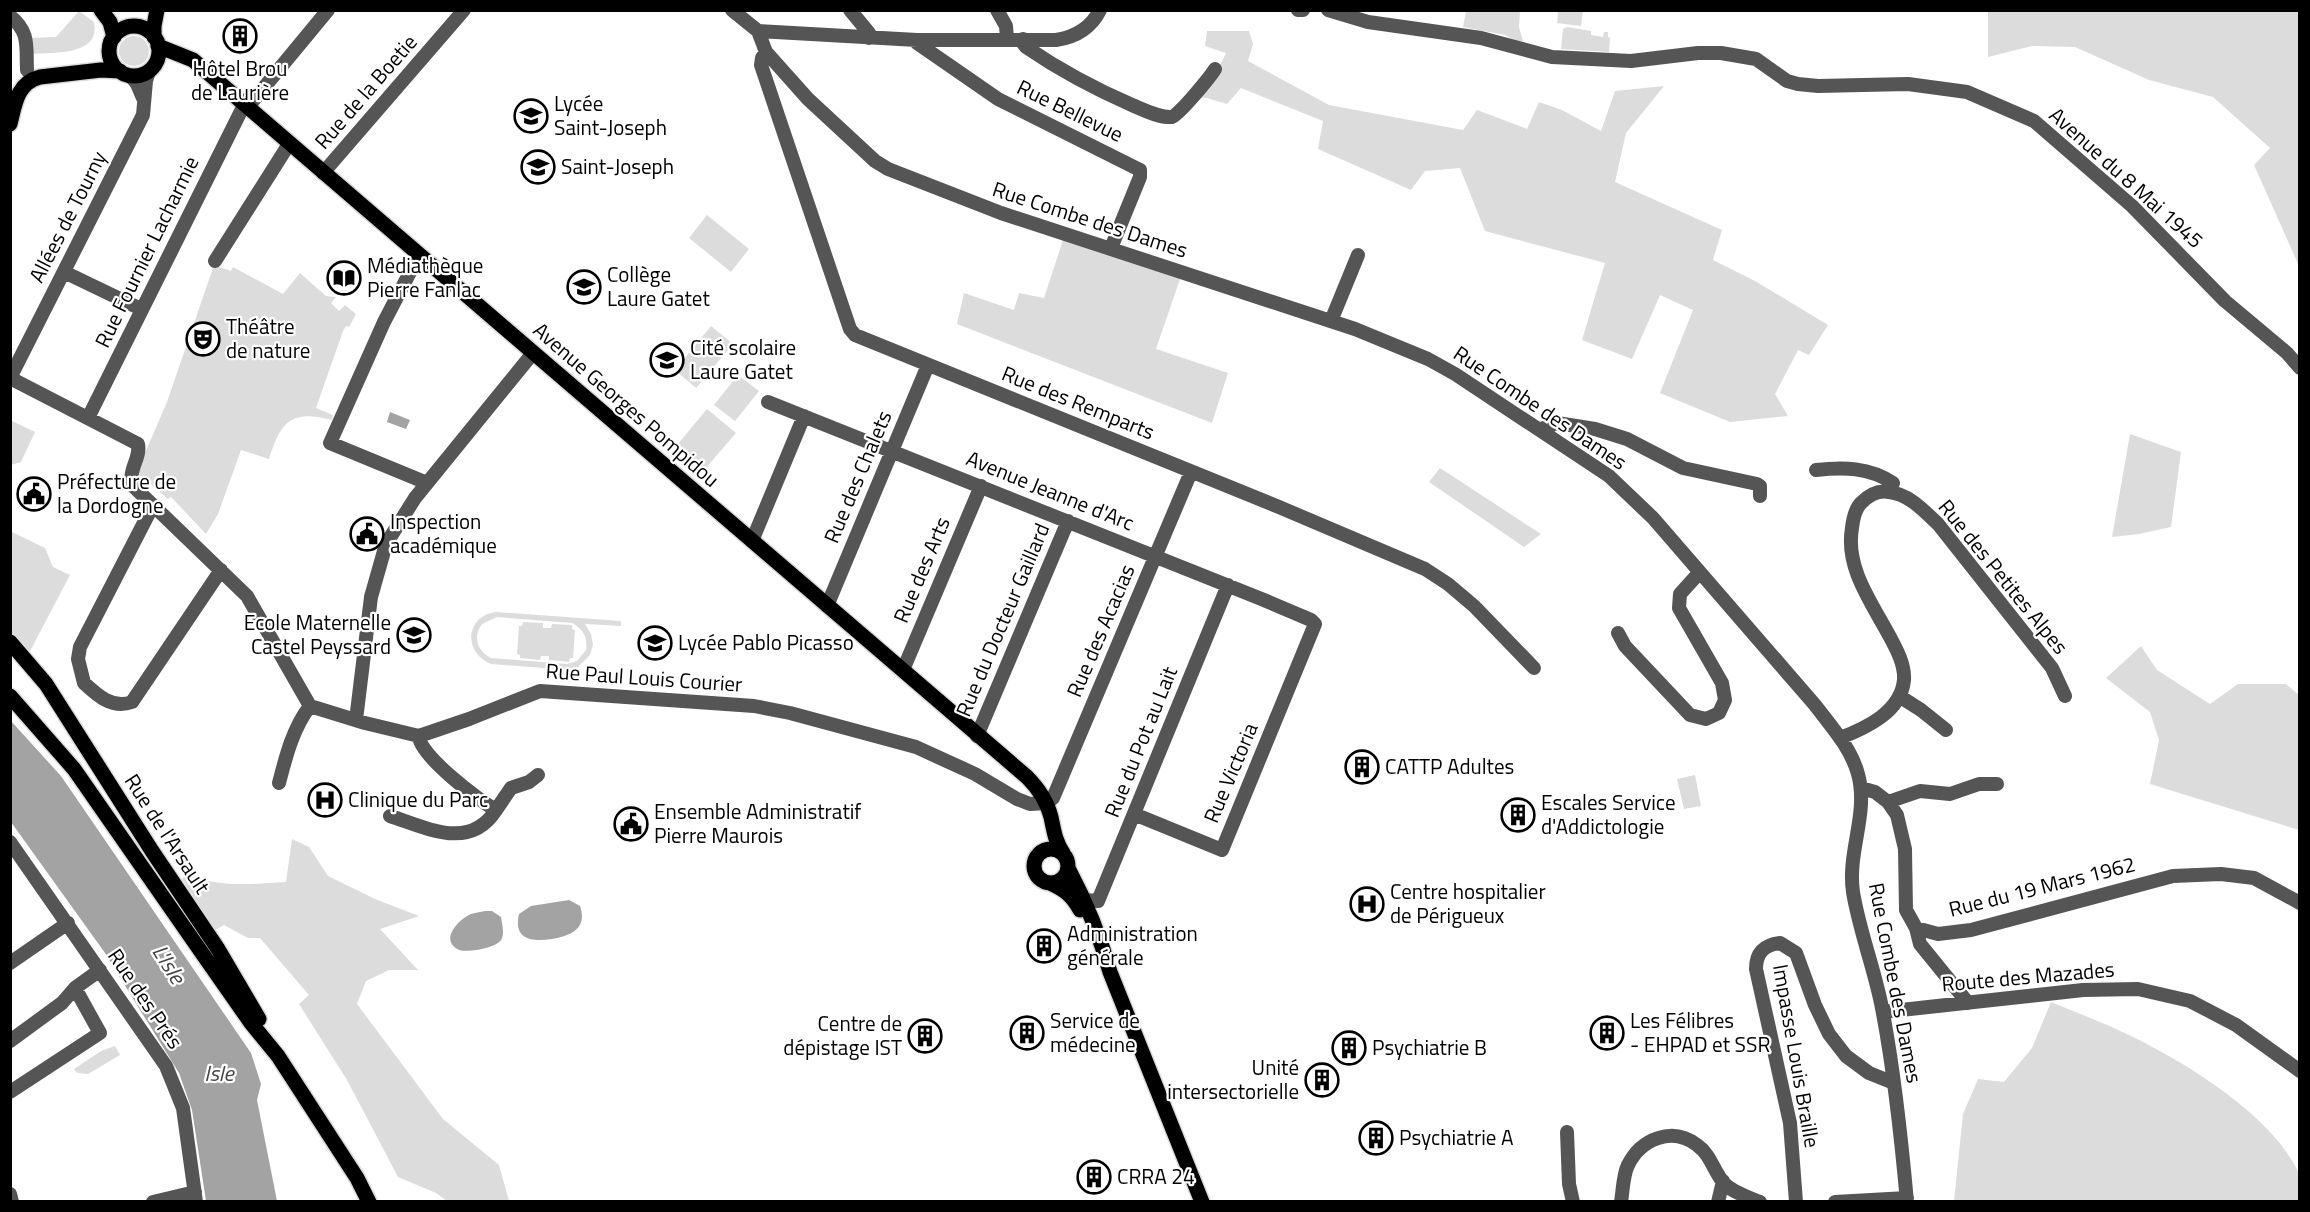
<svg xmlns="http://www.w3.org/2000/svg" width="2310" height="1212" font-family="'Titillium Web',sans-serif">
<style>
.green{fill:#dcdcdc;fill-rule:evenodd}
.water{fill:#a3a3a3}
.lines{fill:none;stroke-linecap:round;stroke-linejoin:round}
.major-casing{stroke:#dbdbdb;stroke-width:18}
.minor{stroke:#555;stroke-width:14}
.major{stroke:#000;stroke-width:15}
.labels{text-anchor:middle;stroke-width:4.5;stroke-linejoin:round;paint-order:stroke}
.poi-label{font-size:21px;fill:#000;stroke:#fff;text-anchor:start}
.street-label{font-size:21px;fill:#000;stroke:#fff}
.water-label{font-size:22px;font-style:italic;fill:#444;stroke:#fff}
</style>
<rect width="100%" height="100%" fill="#fff"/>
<!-- green -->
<path class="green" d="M79,11L94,22C101,56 54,52 30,54L29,38L56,37Z
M1466,11H1520L1519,27L1523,41H1516L1505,35L1463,27Z
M1558,11H1583L1581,26L1557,23Z
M1988,11H2299V266L2254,165L2270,148L2213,97L2149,80L2075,47L2032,46L1988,57Z
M1567,27L1591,31V35L1603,37L1604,32H1608V37L1610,38L1609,52L1561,49L1563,29Z
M1207,31H1249L1253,44L1248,61L1329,105L1463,130L1477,110L1527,129L1539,102L1562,110L1601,131L1615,91L1664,86L1626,133L1615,182L1722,230L1713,260L1755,281L1828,325L1809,355L1798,350L1775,394L1788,416L1730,422L1660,393L1693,310L1660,295L1632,359L1582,340L1605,263L1485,231L1460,168L1425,171L1411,190L1318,149L1323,121L1241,88L1227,104L1207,98L1194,97L1215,76L1226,53L1205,46Z
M119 51a15 15 0 1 1 30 0a15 15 0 1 1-30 0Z
M707,215L749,249L731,272L689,238Z
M1063,240L1180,279L1156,349L1228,373L1212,423L957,324L964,293L1014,310L1019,293L1044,298Z
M214,265L231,271L233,267L283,294L300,273L326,296L336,297L331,303L339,311L345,305L356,314L349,327L346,326L343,331L316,408L333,415L332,420C290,409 281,422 269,459L241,450L218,514L206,534L171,497L168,499L146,480L140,486L135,476L167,402Z
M711,326L733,344L696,388L675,370Z
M738,375L759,391L735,421L714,405Z
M707,409L736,433L705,469L677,445Z
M10,420L35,432L21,462L11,465Z
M2130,434L2181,452L2171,527L2139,534L2112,537Z
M1440,468L1541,534L1524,547L1429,482Z
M10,531L45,548L53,567L70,575L29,653L11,632Z
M496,612L621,621V626L585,624L591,634L593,645L590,655L578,667L569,670L491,664C463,653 465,616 496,612ZM497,617L572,623C583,629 588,637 586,650L577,661L567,664L491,658C478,651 472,638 482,624Z
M523,622L543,623V628H551L552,624L572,625V629L575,630L573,658H570L569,662L549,660V656H541L540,660L520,658V655L517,654L519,626H522Z
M2141,646L2157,670L2210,704L2238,684H2286L2299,695V830L2150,784L2159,740L2150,712L2106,678Z
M1695,775L1701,806L1684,809L1677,779Z
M292,839L309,847L328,876L375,899L419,916L380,929L418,970H389L366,981L357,1004L443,1119L499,1165L509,1201H447L436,1193L398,1177L347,1080L299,1004L309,995L260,938H248L224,925L215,930L182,879L187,874C217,888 254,884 286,882Z
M2051,1002C2077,1013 2105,1023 2131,1036C2185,1062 2275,1117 2299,1174C2302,1182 2300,1193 2299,1201H1954L1963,1114L1978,1079L2004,1082L2032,1048Z
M115,1046L120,1055L88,1074L77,1073L74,1069L101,1051Z"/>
<!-- water -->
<path class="water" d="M390,412L410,420L406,429L387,422Z
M11,721L61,776L251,1053L261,1084L257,1100L277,1201H206L192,1110L179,1073L105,953L11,822Z
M569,900L580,906C588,929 570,936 552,939C532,942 513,940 519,914L531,906Z
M485,911H492L501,917C502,924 505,934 501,940C496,948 465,954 457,949C440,939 459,919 471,914C475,913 480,912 485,911Z"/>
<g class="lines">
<!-- major casing -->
<g class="major-casing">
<path id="major" d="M101,10L110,22L114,37
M109 51a25 25 0 1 1 50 0a25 25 0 1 1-50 0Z
M154,37V26L157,10
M158,46L193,60L1027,777C1039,789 1047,801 1051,817C1054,831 1055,841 1063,853
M10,124C15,104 17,83 40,77L101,70L120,71
M10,642L46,684L152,851L218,949L259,1019
M10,696L74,769L202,953L251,1023L278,1056L357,1178L369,1202
M1034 866a17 17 0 1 1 34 0a17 17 0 1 1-34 0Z
M1068,868C1086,902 1100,936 1110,972L1202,1202
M1050,883C1064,889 1073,896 1080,910"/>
</g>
<!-- minor -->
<path class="minor" d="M732,10L758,31L766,52L808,99L875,161L888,169L1001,213L1355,329L1428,359L1455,374L1609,476L1653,518L1815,705C1831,726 1851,748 1858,774C1869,813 1847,852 1853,892C1859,929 1873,965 1881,1003C1894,1068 1901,1135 1907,1202
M850,10L869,33V38
M997,10L1006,26L1007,39
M1298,10H1303
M1328,10L1368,22L1481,38L1552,57L1631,61L1698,53H1721L1756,59L1787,81L1798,84L1818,86L1908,84L1967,92L2034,121L2132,206L2225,301L2287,353L2300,368
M10,16C30,32 26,46 27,70
M758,31L917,40H1056C1076,37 1091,28 1100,10
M1023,39V43L1026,47C1061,71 1093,88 1132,105C1144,110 1159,118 1172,117C1178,116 1211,76 1215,69
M917,40V43L998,99L1140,170V177L1111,248
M766,52L762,58L761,65L850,329L855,335L1279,507L1425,569L1448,584L1474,606L1534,668
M131,76L137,84L143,98
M247,108L328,10
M323,173L464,10
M419,255L384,322L330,443L427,483
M215,261L289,144
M64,272L141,309
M1331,321L1358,255
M10,378L138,444C141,459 127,470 133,486L247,596L310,706L365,723L419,736L469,719L540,691L754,706L790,713L916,747L975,774L1017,799L1030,804L1046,803L1053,798L1191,472
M10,378L143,115L146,81L149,71
M768,402L1264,600L1311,620L1315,624L1222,850L1134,814
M88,418L244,105
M1541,429L1557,423L1595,429L1627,439L1683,468L1757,484L1760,486V496
M1816,470C1843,467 1869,467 1893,483
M154,507L149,513L80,647L78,659L84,683C98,696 112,709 132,702L221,570
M752,541L804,416
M827,606L928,365
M1618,633L1625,646L1690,715L1706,719L1719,713L1725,700L1722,683L1679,608L1680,594L1699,573
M903,670L981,486
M1899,696L1921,710L1946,730
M356,720L371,597L386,544L415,498L533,353
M977,736L1068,521
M1840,738C1866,728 1901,712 1904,680C1905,665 1897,650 1890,637C1872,603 1845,568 1852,528C1853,519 1855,509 1861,503C1869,495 1878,490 1889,492C1909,494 1924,511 1938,524L2052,668L2065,696
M279,783C286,756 293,728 310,706
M1861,788L1875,792L1888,802L1897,815L1905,849L1906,910L1916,928L1920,944L1968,1003
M1888,802L1920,791L1950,794L1979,784H1997
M496,810L511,788L529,782L538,775
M390,816C427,828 470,851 496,810C479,801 418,754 419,736
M10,842L166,1066L183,1108L196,1202
M1084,900L1098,901L1228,585
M1916,928L1938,934L1971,930L2173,876L2221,874L2254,878L2300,903
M10,963L68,923
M1883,1012L2083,990L2138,989L2190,1001L2236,1025L2300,1071
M10,1041L62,1003L75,988L100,970
M10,1092L100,1033L75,988
M1567,1132L1569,1184L1573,1202
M10,1194L12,1202
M153,1202L195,1192
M1621,1202C1623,1190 1623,1175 1628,1165C1641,1139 1672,1126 1697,1145C1711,1155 1713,1170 1723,1182C1731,1192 1748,1197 1760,1202
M1718,1202L1723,1181
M1796,1202L1790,1123L1756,969C1756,953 1764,945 1780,943L1796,953L1815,1005L1829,1034L1846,1056L1869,1073L1894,1083
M1835,1202L1907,1198"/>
<!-- major -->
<use href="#major" class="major"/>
</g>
<!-- icons -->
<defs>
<g id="building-ring" transform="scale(1.725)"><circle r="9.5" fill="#fff" stroke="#000" stroke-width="1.5"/><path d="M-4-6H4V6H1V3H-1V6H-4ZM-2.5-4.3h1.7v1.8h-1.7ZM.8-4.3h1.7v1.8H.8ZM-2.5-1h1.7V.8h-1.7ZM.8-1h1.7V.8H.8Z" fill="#000"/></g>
<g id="school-ring" transform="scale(1.725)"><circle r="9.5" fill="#fff" stroke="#000" stroke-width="1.5"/><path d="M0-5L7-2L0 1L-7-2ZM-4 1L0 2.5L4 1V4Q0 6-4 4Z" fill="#000"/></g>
<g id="library-ring" transform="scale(1.725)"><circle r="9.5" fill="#fff" stroke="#000" stroke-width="1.5"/><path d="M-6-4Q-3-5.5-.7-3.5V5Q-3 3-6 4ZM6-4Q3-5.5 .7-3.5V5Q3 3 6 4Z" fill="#000"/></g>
<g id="theatre-ring" transform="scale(1.725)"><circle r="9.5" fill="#fff" stroke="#000" stroke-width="1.5"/><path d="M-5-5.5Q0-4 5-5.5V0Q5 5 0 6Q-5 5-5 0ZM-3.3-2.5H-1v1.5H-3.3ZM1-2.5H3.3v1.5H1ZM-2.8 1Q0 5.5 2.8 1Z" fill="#000"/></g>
<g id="civic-ring" transform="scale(1.725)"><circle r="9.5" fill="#fff" stroke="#000" stroke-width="1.5"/><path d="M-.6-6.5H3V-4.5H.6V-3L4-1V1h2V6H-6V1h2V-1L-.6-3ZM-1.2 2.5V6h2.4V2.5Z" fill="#000"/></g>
<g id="hospital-ring" transform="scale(1.725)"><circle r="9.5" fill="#fff" stroke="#000" stroke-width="1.5"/><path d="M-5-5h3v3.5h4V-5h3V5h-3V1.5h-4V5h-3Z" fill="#000"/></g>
</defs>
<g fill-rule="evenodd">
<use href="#building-ring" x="240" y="36"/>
<use href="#school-ring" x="531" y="116"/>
<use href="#school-ring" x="538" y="167"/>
<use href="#library-ring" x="344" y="278"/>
<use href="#school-ring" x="584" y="287"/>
<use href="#theatre-ring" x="203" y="339"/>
<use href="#school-ring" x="667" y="360"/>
<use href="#civic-ring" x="34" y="494"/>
<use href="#civic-ring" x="367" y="534"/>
<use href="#school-ring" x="414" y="635"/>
<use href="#school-ring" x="655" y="643"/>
<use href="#building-ring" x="1362" y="767"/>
<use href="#hospital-ring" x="325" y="800"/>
<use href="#building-ring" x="1518" y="815"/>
<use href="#civic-ring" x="631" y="824"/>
<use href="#hospital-ring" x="1367" y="904"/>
<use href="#building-ring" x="1044" y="946"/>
<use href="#building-ring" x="1027" y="1033"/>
<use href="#building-ring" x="1607" y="1033"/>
<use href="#building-ring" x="925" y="1036"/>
<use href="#building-ring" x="1349" y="1048"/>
<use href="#building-ring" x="1322" y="1080"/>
<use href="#building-ring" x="1376" y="1138"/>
<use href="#building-ring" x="1094" y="1177"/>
</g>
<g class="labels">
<!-- poi labels -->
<g class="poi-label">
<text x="240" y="76" text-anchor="middle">Hôtel Brou<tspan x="240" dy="24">de Laurière</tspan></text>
<text x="554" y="111">Lycée<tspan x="554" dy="24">Saint-Joseph</tspan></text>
<text x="561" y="174">Saint-Joseph</text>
<text x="367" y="273">Médiathèque<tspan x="367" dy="24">Pierre Fanlac</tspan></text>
<text x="607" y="282">Collège<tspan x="607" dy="24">Laure Gatet</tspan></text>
<text x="226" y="334">Théâtre<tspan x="226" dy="24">de nature</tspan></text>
<text x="690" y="355">Cité scolaire<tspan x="690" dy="24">Laure Gatet</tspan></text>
<text x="57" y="489">Préfecture de<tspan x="57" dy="24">la Dordogne</tspan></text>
<text x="390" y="529">Inspection<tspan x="390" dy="24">académique</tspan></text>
<text x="391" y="630" text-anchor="end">Ecole Maternelle<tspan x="391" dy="24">Castel Peyssard</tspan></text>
<text x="678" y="650">Lycée Pablo Picasso</text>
<text x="1385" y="774">CATTP Adultes</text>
<text x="348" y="807">Clinique du Parc</text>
<text x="1541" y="810">Escales Service<tspan x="1541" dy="24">d'Addictologie</tspan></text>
<text x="654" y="819">Ensemble Administratif<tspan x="654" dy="24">Pierre Maurois</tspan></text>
<text x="1390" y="899">Centre hospitalier<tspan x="1390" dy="24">de Périgueux</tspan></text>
<text x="1067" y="941">Administration<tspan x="1067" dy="24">générale</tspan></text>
<text x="1050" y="1028">Service de<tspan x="1050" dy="24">médecine</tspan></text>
<text x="1630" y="1028">Les Félibres<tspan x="1630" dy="24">- EHPAD et SSR</tspan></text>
<text x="902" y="1031" text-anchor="end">Centre de<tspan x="902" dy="24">dépistage IST</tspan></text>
<text x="1372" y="1055">Psychiatrie B</text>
<text x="1299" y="1075" text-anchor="end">Unité<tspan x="1299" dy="24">intersectorielle</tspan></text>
<text x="1399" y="1145">Psychiatrie A</text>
<text x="1117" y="1184">CRRA 24</text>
</g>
<!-- street labels -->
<g class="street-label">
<text transform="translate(366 92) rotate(-49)" y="7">Rue de la Boetie</text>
<text transform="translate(1070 111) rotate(26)" y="7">Rue Bellevue</text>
<text transform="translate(2126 178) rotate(42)" y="7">Avenue du 8 Mai 1945</text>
<text transform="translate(68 217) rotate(-63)" y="7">Allées de Tourny</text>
<text transform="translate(1090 220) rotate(18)" y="7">Rue Combe des Dames</text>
<text transform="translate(147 252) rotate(-64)" y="7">Rue Fournier Lacharmie</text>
<text transform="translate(1078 403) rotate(22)" y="7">Rue des Remparts</text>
<text transform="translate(626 405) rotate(41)" y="7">Avenue Georges Pompidou</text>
<text transform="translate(1540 408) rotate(34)" y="7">Rue Combe des Dames</text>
<text transform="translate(858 477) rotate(-67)" y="7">Rue des Chalets</text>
<text transform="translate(1050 491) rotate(22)" y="7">Avenue Jeanne d'Arc</text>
<text transform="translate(922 570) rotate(-67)" y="7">Rue des Arts</text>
<text transform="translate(2003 577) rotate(51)" y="7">Rue des Petites Alpes</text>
<text transform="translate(1003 620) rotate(-67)" y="7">Rue du Docteur Gaillard</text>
<text transform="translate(1101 631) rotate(-67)" y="7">Rue des Acacias</text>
<text transform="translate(644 678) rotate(4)" y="7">Rue Paul Louis Courier</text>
<text transform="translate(1141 742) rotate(-68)" y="7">Rue du Pot au Lait</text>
<text transform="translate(1231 773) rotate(-67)" y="7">Rue Victoria</text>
<text transform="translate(167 834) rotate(57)" y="7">Rue de l'Arsault</text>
<text transform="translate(2042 887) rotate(-14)" y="7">Rue du 19 Mars 1962</text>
<text transform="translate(2028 977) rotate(-5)" y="7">Route des Mazades</text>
<text transform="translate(1895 983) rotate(79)" y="7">Rue Combe des Dames</text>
<text transform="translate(145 999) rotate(56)" y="7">Rue des Prés</text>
<text transform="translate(1796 1056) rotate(80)" y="7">Impasse Louis Braille</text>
</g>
<!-- water labels -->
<g class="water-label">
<text transform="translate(169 964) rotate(58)" y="8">L'Isle</text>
<text x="219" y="1081">Isle</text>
</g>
</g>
<!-- border -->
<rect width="2310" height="1212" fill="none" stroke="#000000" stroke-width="24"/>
</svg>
